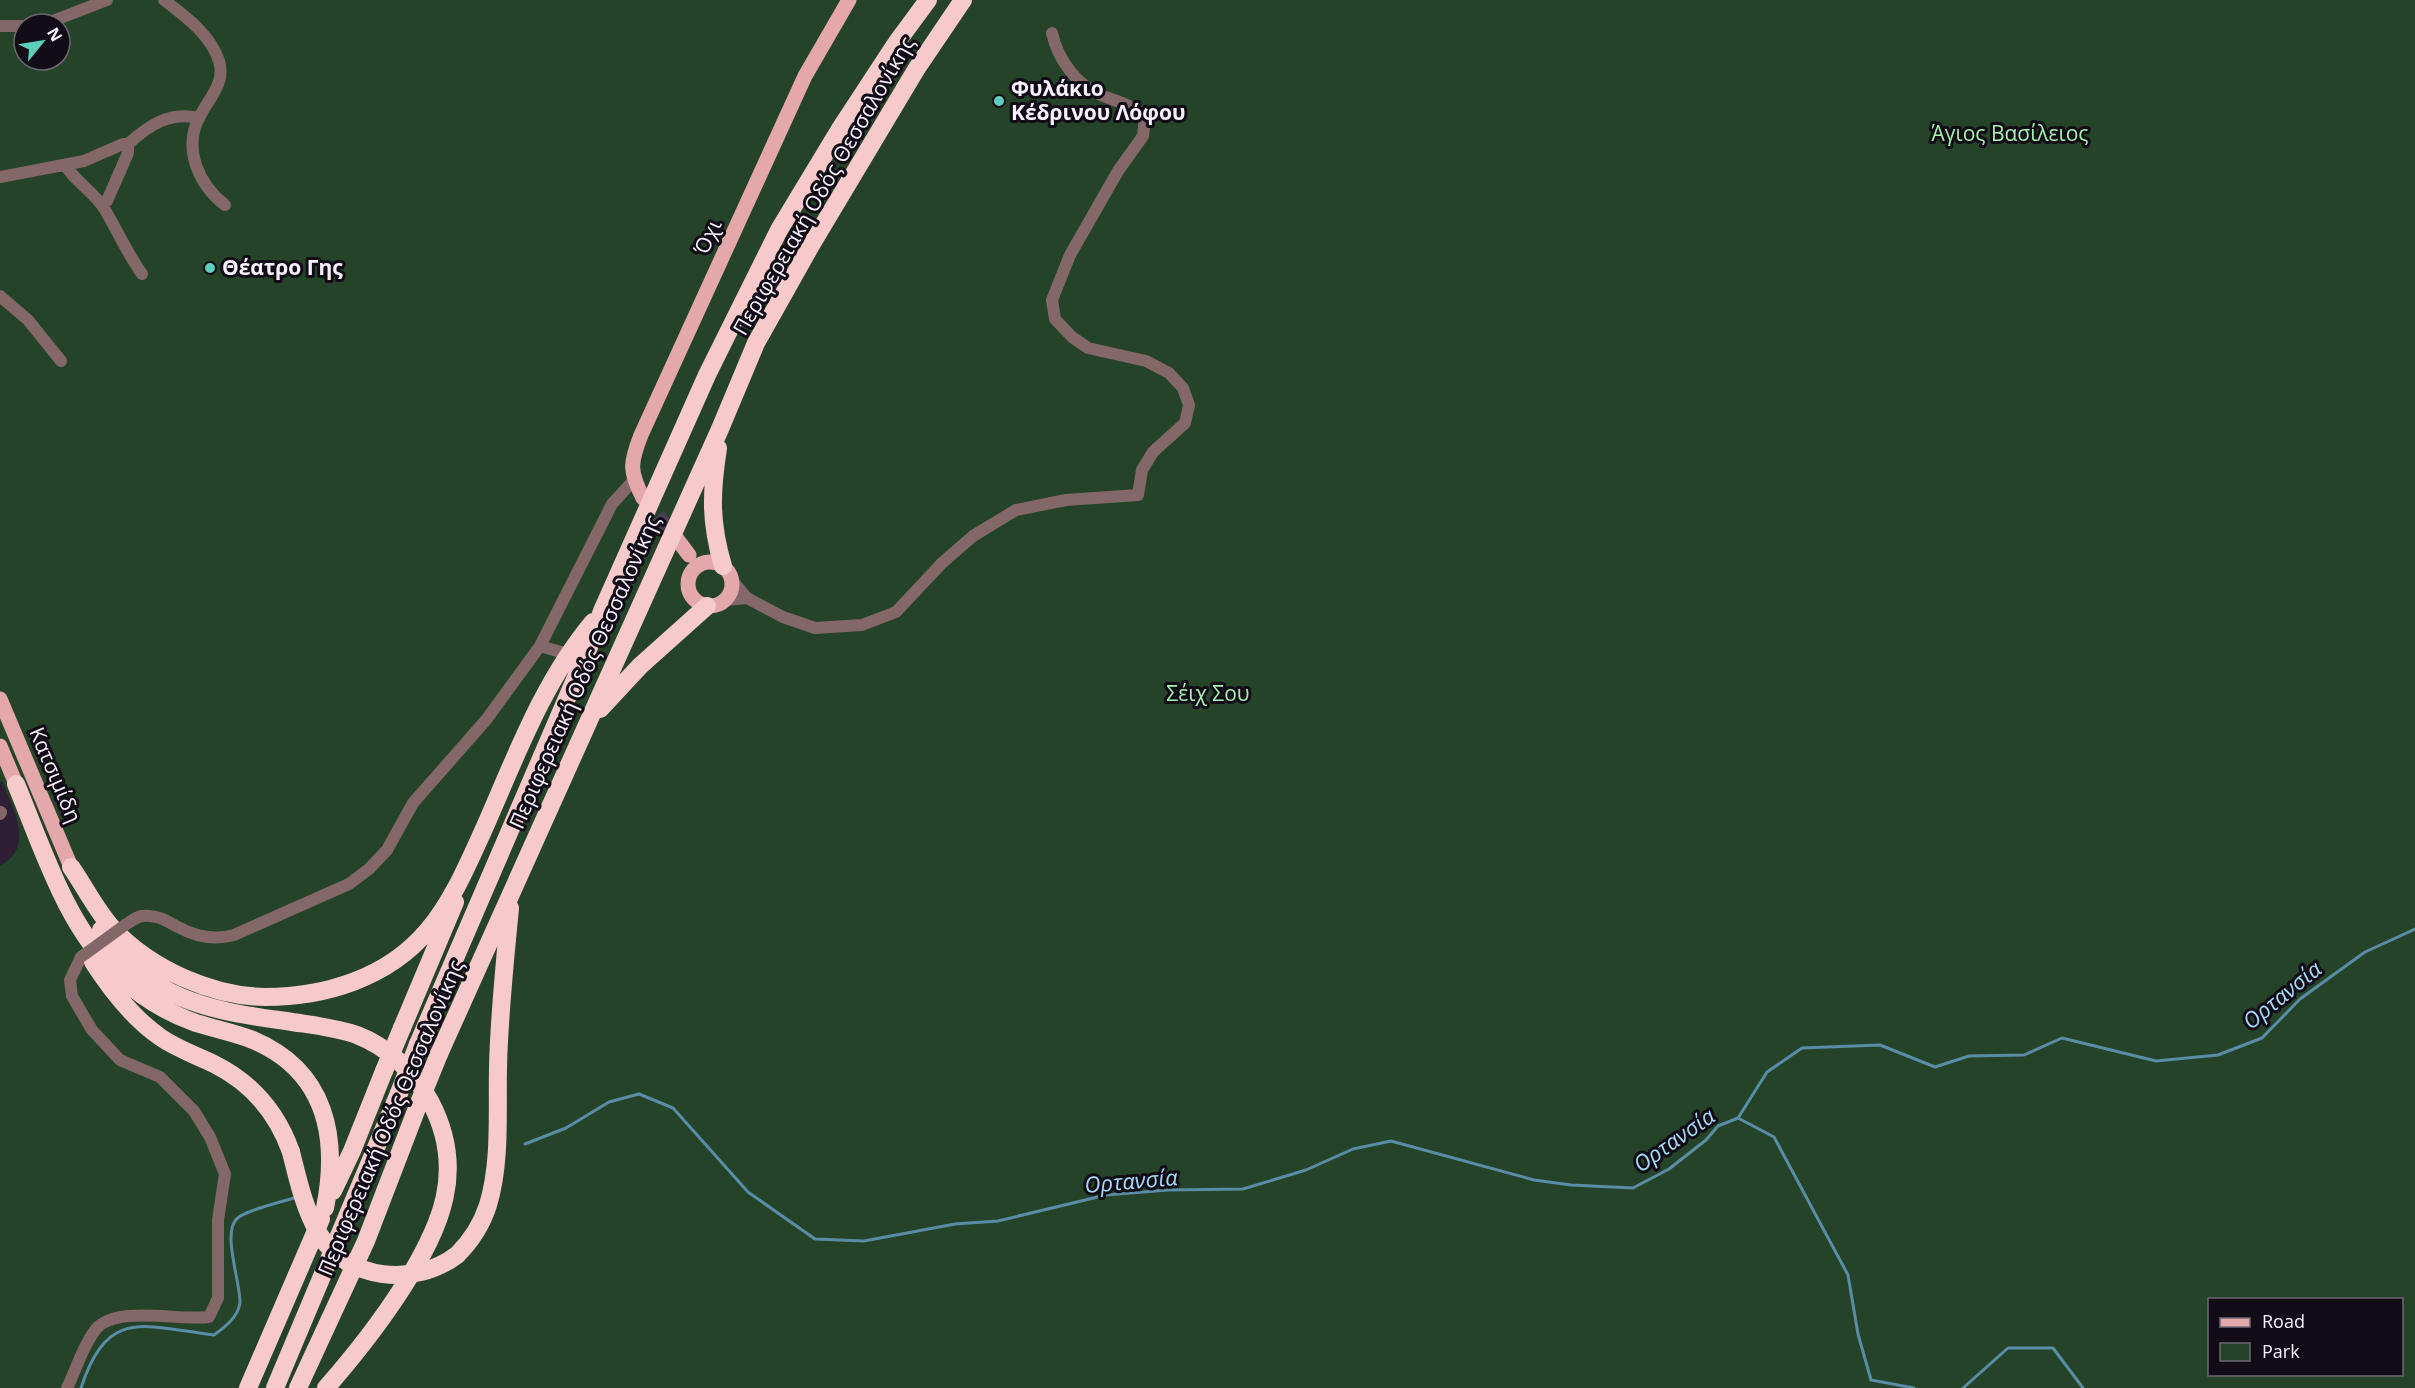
<svg xmlns="http://www.w3.org/2000/svg" width="2415" height="1388" font-family="'Open Sans',sans-serif">
<style>
.green{fill:#244329;fill-rule:evenodd}
.lines{fill:none;stroke-linecap:round;stroke-linejoin:round}
.stream{stroke:#5a8ca5;stroke-width:3}
.major-tunnel{stroke:#4c3e55;stroke-width:15;stroke-dasharray:15 8;stroke-linecap:butt}
.minor{stroke:#846768;stroke-width:12}
.major{stroke:#e4a7aa;stroke-width:15}
.highway{stroke:#f6cacb;stroke-width:18}
.minor-bridge{stroke:#846768;stroke-width:12}
.highway-bridge{stroke:#f6cacb;stroke-width:18}
.poi-dot{fill:#5dceb9;stroke:#120c16;stroke-width:2}
.labels{text-anchor:middle;stroke-width:6;stroke-linejoin:round;paint-order:stroke}
.poi-label{font-size:21px;font-weight:bold;fill:#f8f1fe;stroke:#120c16;text-anchor:start}
.park-label{font-size:21px;fill:#a5efaf;stroke:#120c16}
.street-label{font-size:21px;fill:#f8f1fe;stroke:#120c16}
.water-label{font-size:22px;font-style:italic;fill:#a4daf7;stroke:#120c16}
</style>
<rect width="100%" height="100%" fill="#2e1f37"/>
<!-- green -->
<path class="green" d="M0,0H2415V1388H0V866C36,846 13,810 2,781L0,782ZM24,24H60V60H24ZM2210,1300H2402V1374H2210Z"/>
<g class="lines">
<!-- stream -->
<path class="stream" d="M1738,1118L1767,1072L1802,1048L1880,1045L1935,1067L1969,1056L2024,1055L2062,1038L2156,1061L2218,1055L2262,1038L2300,999L2365,952L2415,929
M525,1144L566,1128L609,1102L639,1094L673,1108L748,1192L815,1239L864,1241L955,1224L998,1221L1106,1195L1168,1190L1243,1189L1306,1170L1353,1149L1391,1141L1534,1180L1571,1185L1633,1188L1669,1169L1706,1140L1718,1126L1738,1118L1774,1137L1848,1275L1858,1334L1871,1380L1914,1388
M81,1388C108,1306 144,1327 214,1335C225,1327 238,1317 240,1303C241,1283 220,1229 239,1217C250,1209 282,1202 297,1197
M1963,1388L2008,1348H2053L2083,1388"/>
<!-- major-tunnel -->
<path class="major-tunnel" d="M643,498L677,539"/>
<!-- minor -->
<path class="minor" d="M164,0C185,16 211,35 219,61C226,83 209,98 200,116C182,148 199,185 225,205
M45,24L107,0
M0,26H24
M66,165C71,178 95,193 104,208C117,230 127,253 142,274
M0,177L84,161L123,144H128
M103,207V204L107,201L128,153V144C148,126 169,111 199,118
M0,296L28,320L61,361
M747,598L783,617L815,628L862,625L896,612L942,563L973,536L1016,510L1066,500L1138,495L1142,470L1153,452L1185,423L1189,405L1183,388L1169,373L1146,361L1088,348L1072,337L1055,319L1052,300L1070,255L1118,171L1143,136L1145,117C1132,105 1119,102 1103,96C1077,86 1058,60 1052,33
M725,600L747,598L732,580
M540,646L568,654
M0,814L1,812
M125,925C130,922 136,917 142,916C156,914 167,921 178,927C196,937 215,940 234,935L349,884L369,869L387,850L413,803L486,720L540,646L612,504L634,480
M67,1388C76,1370 83,1345 96,1329C117,1305 178,1321 209,1317L218,1298V1220L225,1174L210,1137L194,1111L160,1077L120,1060L92,1030L72,996L70,980L81,957"/>
<!-- major -->
<path class="major" d="M643,498C629,471 630,463 641,435L805,76L849,0
M677,539L689,555
M688 584a22 22 0 1 1 44 0a22 22 0 1 1-44 0Z
M0,699L71,867
M0,746L16,784"/>
<!-- highway -->
<path class="highway" d="M718,448C711,493 710,522 723,566
M600,709L640,666L707,606
M16,784C43,849 66,926 119,976C141,997 168,1013 196,1023C215,1029 235,1033 253,1040C326,1071 339,1137 325,1208
M71,867C85,887 97,912 114,930C151,969 211,996 265,997C325,997 388,978 428,930C452,902 468,864 483,831C515,759 542,683 593,622
M101,930C148,999 209,1011 286,1021C310,1025 334,1027 357,1035C388,1047 414,1072 430,1101C467,1170 441,1227 403,1287C380,1323 354,1356 326,1388
M93,962C111,990 133,1018 160,1037C177,1049 196,1055 214,1064C252,1083 277,1112 291,1152
M402,1028L455,902
M418,1044L589,647L602,611L707,375L779,230L840,129L897,42L928,0
M439,1054L720,429L756,343L810,247L917,68L963,0
M333,1191L352,1151L384,1071
M457,1255C471,1241 482,1224 488,1205C501,1162 497,1113 498,1068C499,1015 505,961 510,908
M248,1388L321,1219
M275,1388L399,1093
M298,1388L366,1241L419,1103"/>
<!-- minor-bridge -->
<path class="minor-bridge" d="M81,957L125,925"/>
<!-- highway-bridge -->
<path class="highway-bridge" d="M384,1071L402,1028
M399,1093L418,1044
M419,1103L439,1054
M291,1152C298,1180 304,1208 319,1234C348,1281 415,1287 457,1255"/>
</g>
<!-- markers -->
<g class="poi-dot">
<circle cx="999" cy="101" r="6"/>
<circle cx="210" cy="268" r="6"/>
</g>
<g class="labels">
<!-- poi labels -->
<g class="poi-label">
<text x="1011" y="96">Φυλάκιο<tspan x="1011" dy="24">Κέδρινου Λόφου</tspan></text>
<text x="222" y="275">Θέατρο Γης</text>
</g>
<!-- park labels -->
<g class="park-label">
<text x="2010" y="141">Άγιος Βασίλειος</text>
<text x="1208" y="701">Σέιχ Σου</text>
</g>
<!-- street labels -->
<g class="street-label">
<text transform="translate(824 186) rotate(-60)" y="7">Περιφερειακή Οδός Θεσσαλονίκης</text>
<text transform="translate(708 237) rotate(-65)" y="7">Όχι</text>
<text transform="translate(585 672) rotate(-66)" y="7">Περιφερειακή Οδός Θεσσαλονίκης</text>
<text transform="translate(55 775) rotate(67)" y="7">Κατσιμίδη</text>
<text transform="translate(391 1118) rotate(-67)" y="7">Περιφερειακή Οδός Θεσσαλονίκης</text>
</g>
<!-- water labels -->
<g class="water-label">
<text transform="translate(2282 995) rotate(-39)" y="8">Ορτανσία</text>
<text transform="translate(1674 1140) rotate(-35)" y="8">Ορτανσία</text>
<text transform="translate(1131 1181) rotate(-5)" y="8">Ορτανσία</text>
</g>
</g>
<!-- legend -->
<rect x="2208" y="1298" width="195" height="78" fill="#120c16" stroke="#6e6873" stroke-width="1.5"/>
<rect x="2220" y="1318" width="30" height="9" fill="#e4a7aa" stroke="#6e6873" stroke-width="1.5"/>
<text x="2262" y="1328" font-size="18" fill="#f8f1fe">Road</text>
<rect x="2220" y="1343" width="30" height="18" fill="#244329" stroke="#6e6873" stroke-width="1.5"/>
<text x="2262" y="1358" font-size="18" fill="#f8f1fe">Park</text>
<!-- north arrow -->
<g transform="translate(42 42) rotate(60)"><circle r="28" fill="#120c16" stroke="#6e6873" stroke-width="1.5"/>
<path d="M0-4.5L10 22L0 15L-10 22Z" fill="#5dceb9"/>
<text y="-9" font-size="16" font-weight="bold" text-anchor="middle" fill="#f8f1fe">N</text>
</g>
</svg>
